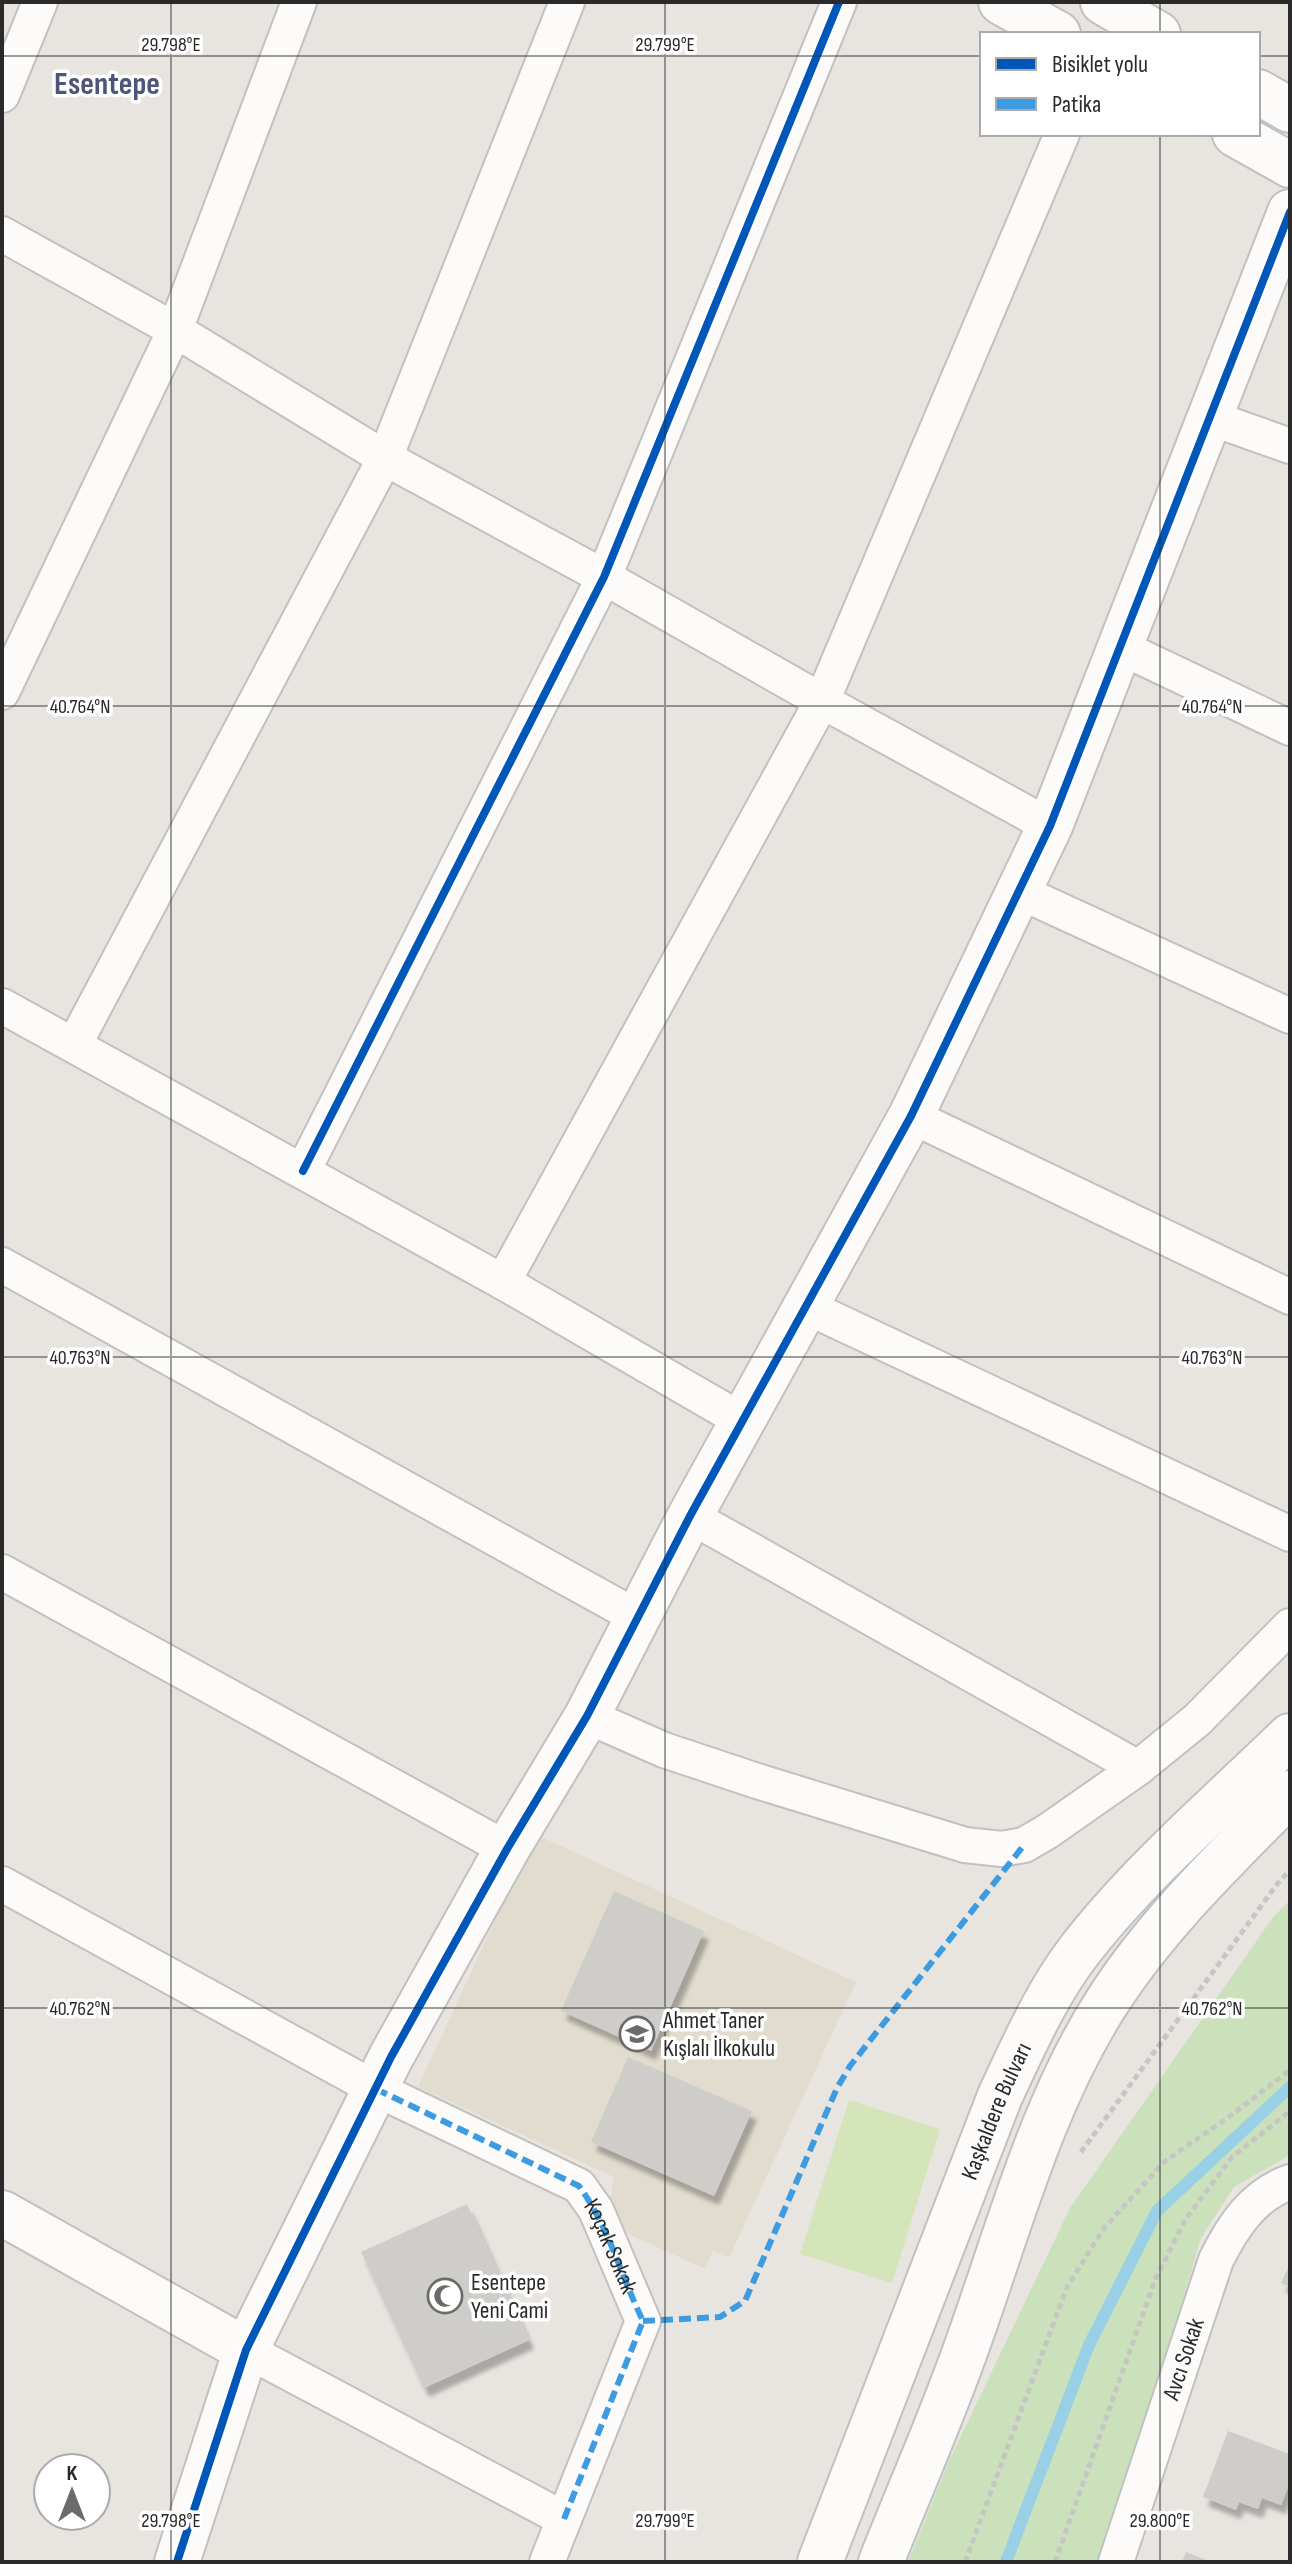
<svg xmlns="http://www.w3.org/2000/svg" width="1292" height="2564" font-family="'Sofia Sans Condensed',sans-serif">
<style>
.education{fill:#e2dccf}
.green{fill:#cbe1bb}
.pitch{fill:#d4e5ba}
.lines{fill:none;stroke-linecap:round;stroke-linejoin:round}
.stream{stroke:#99d0e5;stroke-width:12}
.building{fill:#cfcdca;filter:url(#shadow)}
.street-casing{stroke:#c2c1c1;stroke-width:38}
.secondary-casing{stroke:#c2c1c1;stroke-width:48}
.path{stroke:#c6c6c5;stroke-width:5;stroke-dasharray:6 4;stroke-linecap:butt}
.street{stroke:#fcfbfa;stroke-width:34}
.secondary{stroke:#fcfbfa;stroke-width:44}
.quiet{stroke:#3d9ce1;stroke-width:6;stroke-dasharray:12 6;stroke-linecap:butt}
.cycleway-casing{stroke:#fff;stroke-width:13}
.cycleway{stroke:#0057b8;stroke-width:8}
.ticks{fill:none;stroke:#2a2a2a;stroke-width:2;stroke-opacity:0.45}
.labels{text-anchor:middle;stroke-width:7;stroke-linejoin:round;paint-order:stroke}
.poi-label{font-size:24px;fill:#2a2a2a;stroke:#fff;text-anchor:start}
.street-label{font-size:24px;fill:#2a2a2a;stroke:#fff}
.district-label{font-size:32px;font-weight:bold;fill:#4e5578;stroke:#fff}
.ticks-label{font-size:20px;text-anchor:middle;fill:#2a2a2a;stroke:#fff;stroke-width:7;stroke-linejoin:round;paint-order:stroke}
</style>
<defs>
<filter id="shadow"><feDropShadow dx="5" dy="9" stdDeviation="2" flood-color="#0004"/></filter>
</defs>
<rect width="100%" height="100%" fill="#e8e4e0"/>
<!-- education -->
<path class="education" d="M535,1834L856,1982L729,2258L713,2251L705,2269L620,2230L609,2205L614,2177L418,2087Z"/>
<!-- green -->
<path class="green" d="M1290,1900V2155L1234,2187L1201,2238L1159,2382L1096,2562H908L949,2461L1070,2208L1274,1916Z"/>
<!-- pitch -->
<path class="pitch" d="M849,2100L940,2129L892,2283L800,2254Z"/>
<g class="lines">
<!-- stream -->
<path class="stream" d="M1006,2562L1089,2345L1157,2211L1290,2087"/>
</g>
<!-- building -->
<path class="building" d="M614,1891L704,1931L651,2051L561,2011Z
M628,2057L752,2111L714,2196L591,2142Z
M467,2204L529,2340L424,2388L361,2252Z
M1290,2264V2287L1281,2283Z
M1228,2431L1290,2454V2482L1281,2505L1262,2498L1258,2509L1239,2502L1236,2510L1203,2497Z
M1186,2552L1211,2562H1182Z"/>
<g class="lines">
<!-- street casing -->
<g class="street-casing">
<g id="street">
<path d="M2,95L40,2"/>
<path d="M2,234L175,330L385,458L604,577L822,701L1050,826"/>
<path d="M1211,418L1290,446"/>
<path d="M1120,647L1290,728"/>
<path d="M2,692L175,330L299,2"/>
<path d="M1020,892L1290,1016"/>
<path d="M2,1006L503,1282L743,1421"/>
<path d="M74,1045L385,458L567,2"/>
<path d="M911,1116L1290,1297"/>
<path d="M303,1171L604,577L839,2"/>
<path d="M2,1265L637,1617"/>
<path d="M503,1282L822,701L1062,134"/>
<path d="M805,1306L1290,1534"/>
<path d="M690,1516L1138,1768"/>
<path d="M2,1572L507,1849"/>
<path d="M587,1716L664,1750L757,1781L965,1845L1002,1849L1024,1845L1048,1831L1138,1768L1197,1720L1290,1626"/>
<path id="s1" d="M2,1884L376,2089L579,2186L596,2210L643,2321L547,2562"/>
<path d="M246,2350L564,2519"/>
<path id="s2" d="M1116,2562L1216,2260C1233,2226 1253,2195 1290,2182"/>
</g>
</g>
<!-- secondary casing -->
<g class="secondary-casing">
<g id="secondary">
<path d="M1001,2L1058,34"/>
<path d="M1103,2L1158,34"/>
<path d="M1258,92L1290,110"/>
<path d="M1235,134L1290,165"/>
<path d="M2,2213L246,2350"/>
<path d="M177,2562L246,2350L391,2057L507,1849L587,1716L690,1516L911,1116L1050,826L1290,212"/>
<path id="s3" d="M820,2562L1000,2096C1023,2047 1046,1994 1079,1951C1140,1872 1219,1805 1290,1736"/>
<path d="M881,2562C910,2489 942,2417 968,2343C1009,2229 1041,2105 1107,2002C1157,1924 1225,1859 1290,1793"/>
</g>
</g>
<!-- path -->
<path class="path" d="M1081,2152L1278,1883L1290,1870
M965,2562L1067,2287L1104,2228L1164,2162L1233,2114L1290,2070
M1055,2562L1155,2280L1185,2220L1232,2157L1290,2111"/>
<!-- street -->
<use href="#street" class="street"/>
<!-- secondary -->
<use href="#secondary" class="secondary"/>
<!-- quiet -->
<path class="quiet" d="M376,2089L579,2186C609,2227 621,2276 643,2321L564,2519
M643,2321L720,2317L745,2301L837,2088L850,2066L1024,1845"/>
<!-- cycleway casing -->
<g class="cycleway-casing">
<path id="cycleway" d="M303,1171L604,577L839,2
M177,2562L246,2350L391,2057L507,1849L587,1716L690,1516L911,1116L1050,826L1290,212"/>
</g>
<!-- cycleway -->
<use href="#cycleway" class="cycleway"/>
</g>
<!-- ticks -->
<path class="ticks" d="M171,2V2562M665,2V2562M1160,2V34M2,56H982M1258,56H1290M1160,134V2562M2,706H1290M2,1357H1290M2,2008H1290"/>
<!-- icons -->
<defs>
<g id="school-ring" transform="scale(1.8)"><circle r="9.5" fill="#fff" stroke="#6c6b6a" stroke-width="1.5"/><path d="M0-5L7-2L0 1L-7-2ZM-4 1L0 2.5L4 1V4Q0 6-4 4Z" fill="#6c6b6a"/></g>
<g id="mosque-ring" transform="scale(1.8)"><circle r="9.5" fill="#fff" stroke="#6c6b6a" stroke-width="1.5"/><path d="M3.5-4.9A6 6 0 1 0 3.5 4.9A5 5 0 1 1 3.5-4.9Z" fill="#6c6b6a"/></g>
</defs>
<g fill-rule="evenodd">
<use href="#school-ring" x="637" y="2034"/>
<use href="#mosque-ring" x="445" y="2296"/>
</g>
<g class="labels">
<!-- poi labels -->
<g class="poi-label">
<text x="663" y="2028">Ahmet Taner<tspan x="663" dy="28">Kışlalı İlkokulu</tspan></text>
<text x="471" y="2290">Esentepe<tspan x="471" dy="28">Yeni Cami</tspan></text>
</g>
<!-- street labels -->
<g class="street-label">
<text dy="8" stroke="none"><textPath href="#s3" startOffset="484">Kaşkaldere Bulvarı</textPath></text>
<text dy="8" stroke="none"><textPath href="#s1" startOffset="720">Koçak Sokak</textPath></text>
<text dy="8" stroke="none"><textPath href="#s2" startOffset="214">Avcı Sokak</textPath></text>
</g>
<!-- district labels -->
<g class="district-label">
<text x="107" y="94">Esentepe</text>
</g>
</g>
<g class="ticks-label">
<text x="171" y="51">29.798°E</text>
<text x="665" y="51">29.799°E</text>
<text x="80" y="713">40.764°N</text>
<text x="1212" y="713">40.764°N</text>
<text x="80" y="1364">40.763°N</text>
<text x="1212" y="1364">40.763°N</text>
<text x="80" y="2015">40.762°N</text>
<text x="1212" y="2015">40.762°N</text>
<text x="171" y="2527">29.798°E</text>
<text x="665" y="2527">29.799°E</text>
<text x="1160" y="2527">29.800°E</text>
</g>
<!-- border -->
<rect width="1292" height="2564" fill="none" stroke="#2a2a2a" stroke-width="8"/>
<!-- legend -->
<rect x="980" y="32" width="280" height="104" fill="#ffffff" stroke="#aaaaaa" stroke-width="2"/>
<rect x="996" y="58" width="40" height="12" fill="#0057b8" stroke="#aaaaaa" stroke-width="2"/>
<text x="1052" y="72" font-size="24" fill="#2a2a2a">Bisiklet yolu</text>
<rect x="996" y="98" width="40" height="12" fill="#3d9ce1" stroke="#aaaaaa" stroke-width="2"/>
<text x="1052" y="112" font-size="24" fill="#2a2a2a">Patika</text>
<!-- north arrow -->
<g transform="translate(72 2492)"><circle r="38" fill="#ffffff" stroke="#aaaaaa" stroke-width="2"/>
<path d="M0-6L14 30L0 20L-14 30Z" fill="#6c6b6a"/>
<text y="-12" font-size="22" font-weight="bold" text-anchor="middle" fill="#2a2a2a">K</text>
</g>
</svg>
